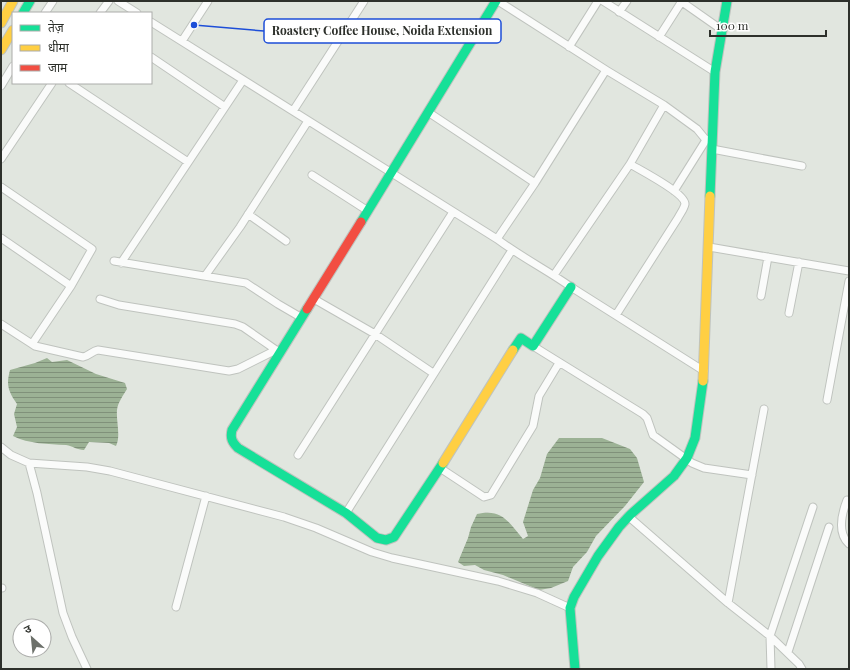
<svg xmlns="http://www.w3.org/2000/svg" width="850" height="670" font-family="'Playfair Display','Noto Sans Devanagari',serif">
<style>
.water{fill:url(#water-rules)}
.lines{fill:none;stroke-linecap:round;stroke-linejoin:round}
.street-casing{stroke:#bfc3be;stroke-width:9}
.fast-casing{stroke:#bfc3be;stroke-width:11}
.slow-casing{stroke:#bfc3be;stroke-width:11}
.jam-casing{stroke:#bfc3be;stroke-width:11}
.street{stroke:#fafbfa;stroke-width:7}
.fast{stroke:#16e098;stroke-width:9}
.slow{stroke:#ffcf43;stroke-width:9}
.jam{stroke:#f24e42;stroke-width:9}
.leader{fill:none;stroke:#1d4ed8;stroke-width:1.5}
.callout-dot{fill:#1d4ed8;stroke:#fff;stroke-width:1.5}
.callout{fill:#fff;stroke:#1d4ed8;stroke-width:1.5}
.callout-label{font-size:12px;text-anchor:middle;font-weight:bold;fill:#2d302b}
</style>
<defs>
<pattern id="water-rules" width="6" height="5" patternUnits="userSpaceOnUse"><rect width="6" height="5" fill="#9cb295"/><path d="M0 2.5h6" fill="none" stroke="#80917a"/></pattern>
</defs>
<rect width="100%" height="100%" fill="#e1e6df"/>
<!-- water -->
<path class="water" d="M47,358L52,362L67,360L96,374L125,383L127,389C123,396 118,402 117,410C116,421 121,436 116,446L109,443L89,442L84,450C77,450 73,446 66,445C48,444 29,444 13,436L17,427L14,414L17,404C8,391 6,385 10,370L35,363Z
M559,438H602L630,449L637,458L644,482L625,506L596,536L587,552L573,567L568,581L551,588L539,590L503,575L484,570L475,565L464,566L458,562L468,538L471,527L477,514C503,508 509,523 523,539L528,536L523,522L533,490L540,478L547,454Z"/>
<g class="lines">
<!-- street casing -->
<g class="street-casing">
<path id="street" d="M118,1L137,13
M603,1L715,72
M682,2L722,30
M619,12L627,1
M45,13L53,1
M100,13L109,1
M151,22L497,239C521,257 547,270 571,287L704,371
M659,37L682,1
M182,41L208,1
M569,47L598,1
M151,57L225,107
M69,83L188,162
M1,86L13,66
M664,105L697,129L706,140L712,139
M293,111L364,1
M428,112L535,183
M712,149L802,166
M1,159L52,83
M312,175L368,211
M1,187L92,249L71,286
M674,191L706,140
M248,214L286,241
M1,238L71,286L32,344L1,324
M497,239L535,183L606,70L498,1
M709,247L849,271
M114,261L246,283L278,304L302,318
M121,263L243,80
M554,275L630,164L664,105L606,70
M205,276L240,227L308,121
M761,296L768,257
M100,299L119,305L235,324L243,327L279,352
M314,299L375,334L433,373
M789,313L799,262
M616,315L678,218C680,214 684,209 685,204C685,193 640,170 630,164
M32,344L35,346L83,357C89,356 92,351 98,350L229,371L238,369L276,350
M533,346L643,414L647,418L653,435L692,463L704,468L752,475
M827,400L849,281
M1,447L11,455L29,463L87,467L110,471L284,517L316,528L372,552L392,558L498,581L537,593L570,608
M298,455L453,212
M29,463L37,493L63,613L72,637L87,669
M440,468L484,497L491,495L533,426L539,396L559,363
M847,500C842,513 837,533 849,544
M346,513L512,250
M628,516L728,603L770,636L799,664L802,669
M1,588H2
M728,603L764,409
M176,607L206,496
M788,652L829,527
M771,669L770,636L813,507"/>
</g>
<!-- fast casing -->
<g class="fast-casing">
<path id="fast" d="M23,13L30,1
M710,196L715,72L727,1
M361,222L496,1
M307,309L232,430C230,438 232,442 238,448L346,513L377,538L386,540L394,537L443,463
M513,350L521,338L533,346L571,287
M575,669L570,608L574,597L598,556L619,527L630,515L674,476L687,458L695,438L703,381"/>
</g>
<!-- slow casing -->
<g class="slow-casing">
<path id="slow" d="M1,23L13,1
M1,50L13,30
M703,381L710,196
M443,463L513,350"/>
</g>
<!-- jam casing -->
<g class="jam-casing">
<path id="jam" d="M307,309L361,222"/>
</g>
<!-- street -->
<use href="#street" class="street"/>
<!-- fast -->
<use href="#fast" class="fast"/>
<!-- slow -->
<use href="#slow" class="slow"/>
<!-- jam -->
<use href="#jam" class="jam"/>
</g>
<!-- callouts -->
<path class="leader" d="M194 25L264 31"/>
<circle class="callout-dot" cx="194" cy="25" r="4"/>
<rect class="callout" x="264" y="19" width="237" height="24" rx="4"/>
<g class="callout-label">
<text x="382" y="35">Roastery Coffee House, Noida Extension</text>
</g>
<!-- border -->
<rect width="850" height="670" fill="none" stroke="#2d302b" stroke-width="4"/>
<!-- legend -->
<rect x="12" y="12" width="140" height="72" fill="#ffffff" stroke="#abacaa"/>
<rect x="20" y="25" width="20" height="6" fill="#16e098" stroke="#abacaa"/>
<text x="48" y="32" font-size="12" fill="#2d302b">तेज़</text>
<rect x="20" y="45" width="20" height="6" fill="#ffcf43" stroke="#abacaa"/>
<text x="48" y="52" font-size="12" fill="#2d302b">धीमा</text>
<rect x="20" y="65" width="20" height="6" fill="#f24e42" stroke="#abacaa"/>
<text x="48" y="72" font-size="12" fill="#2d302b">जाम</text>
<!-- north arrow -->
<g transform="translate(32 638) rotate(333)"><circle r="19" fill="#ffffff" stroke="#abacaa"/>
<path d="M0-3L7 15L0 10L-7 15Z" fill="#6c706a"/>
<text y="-6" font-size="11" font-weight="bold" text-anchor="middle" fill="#2d302b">उ</text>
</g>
<!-- scale -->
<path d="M710 30v6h116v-6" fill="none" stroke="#2d302b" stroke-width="2"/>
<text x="716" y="30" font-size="12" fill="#2d302b" stroke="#ffffff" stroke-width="3" paint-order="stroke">100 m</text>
</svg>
